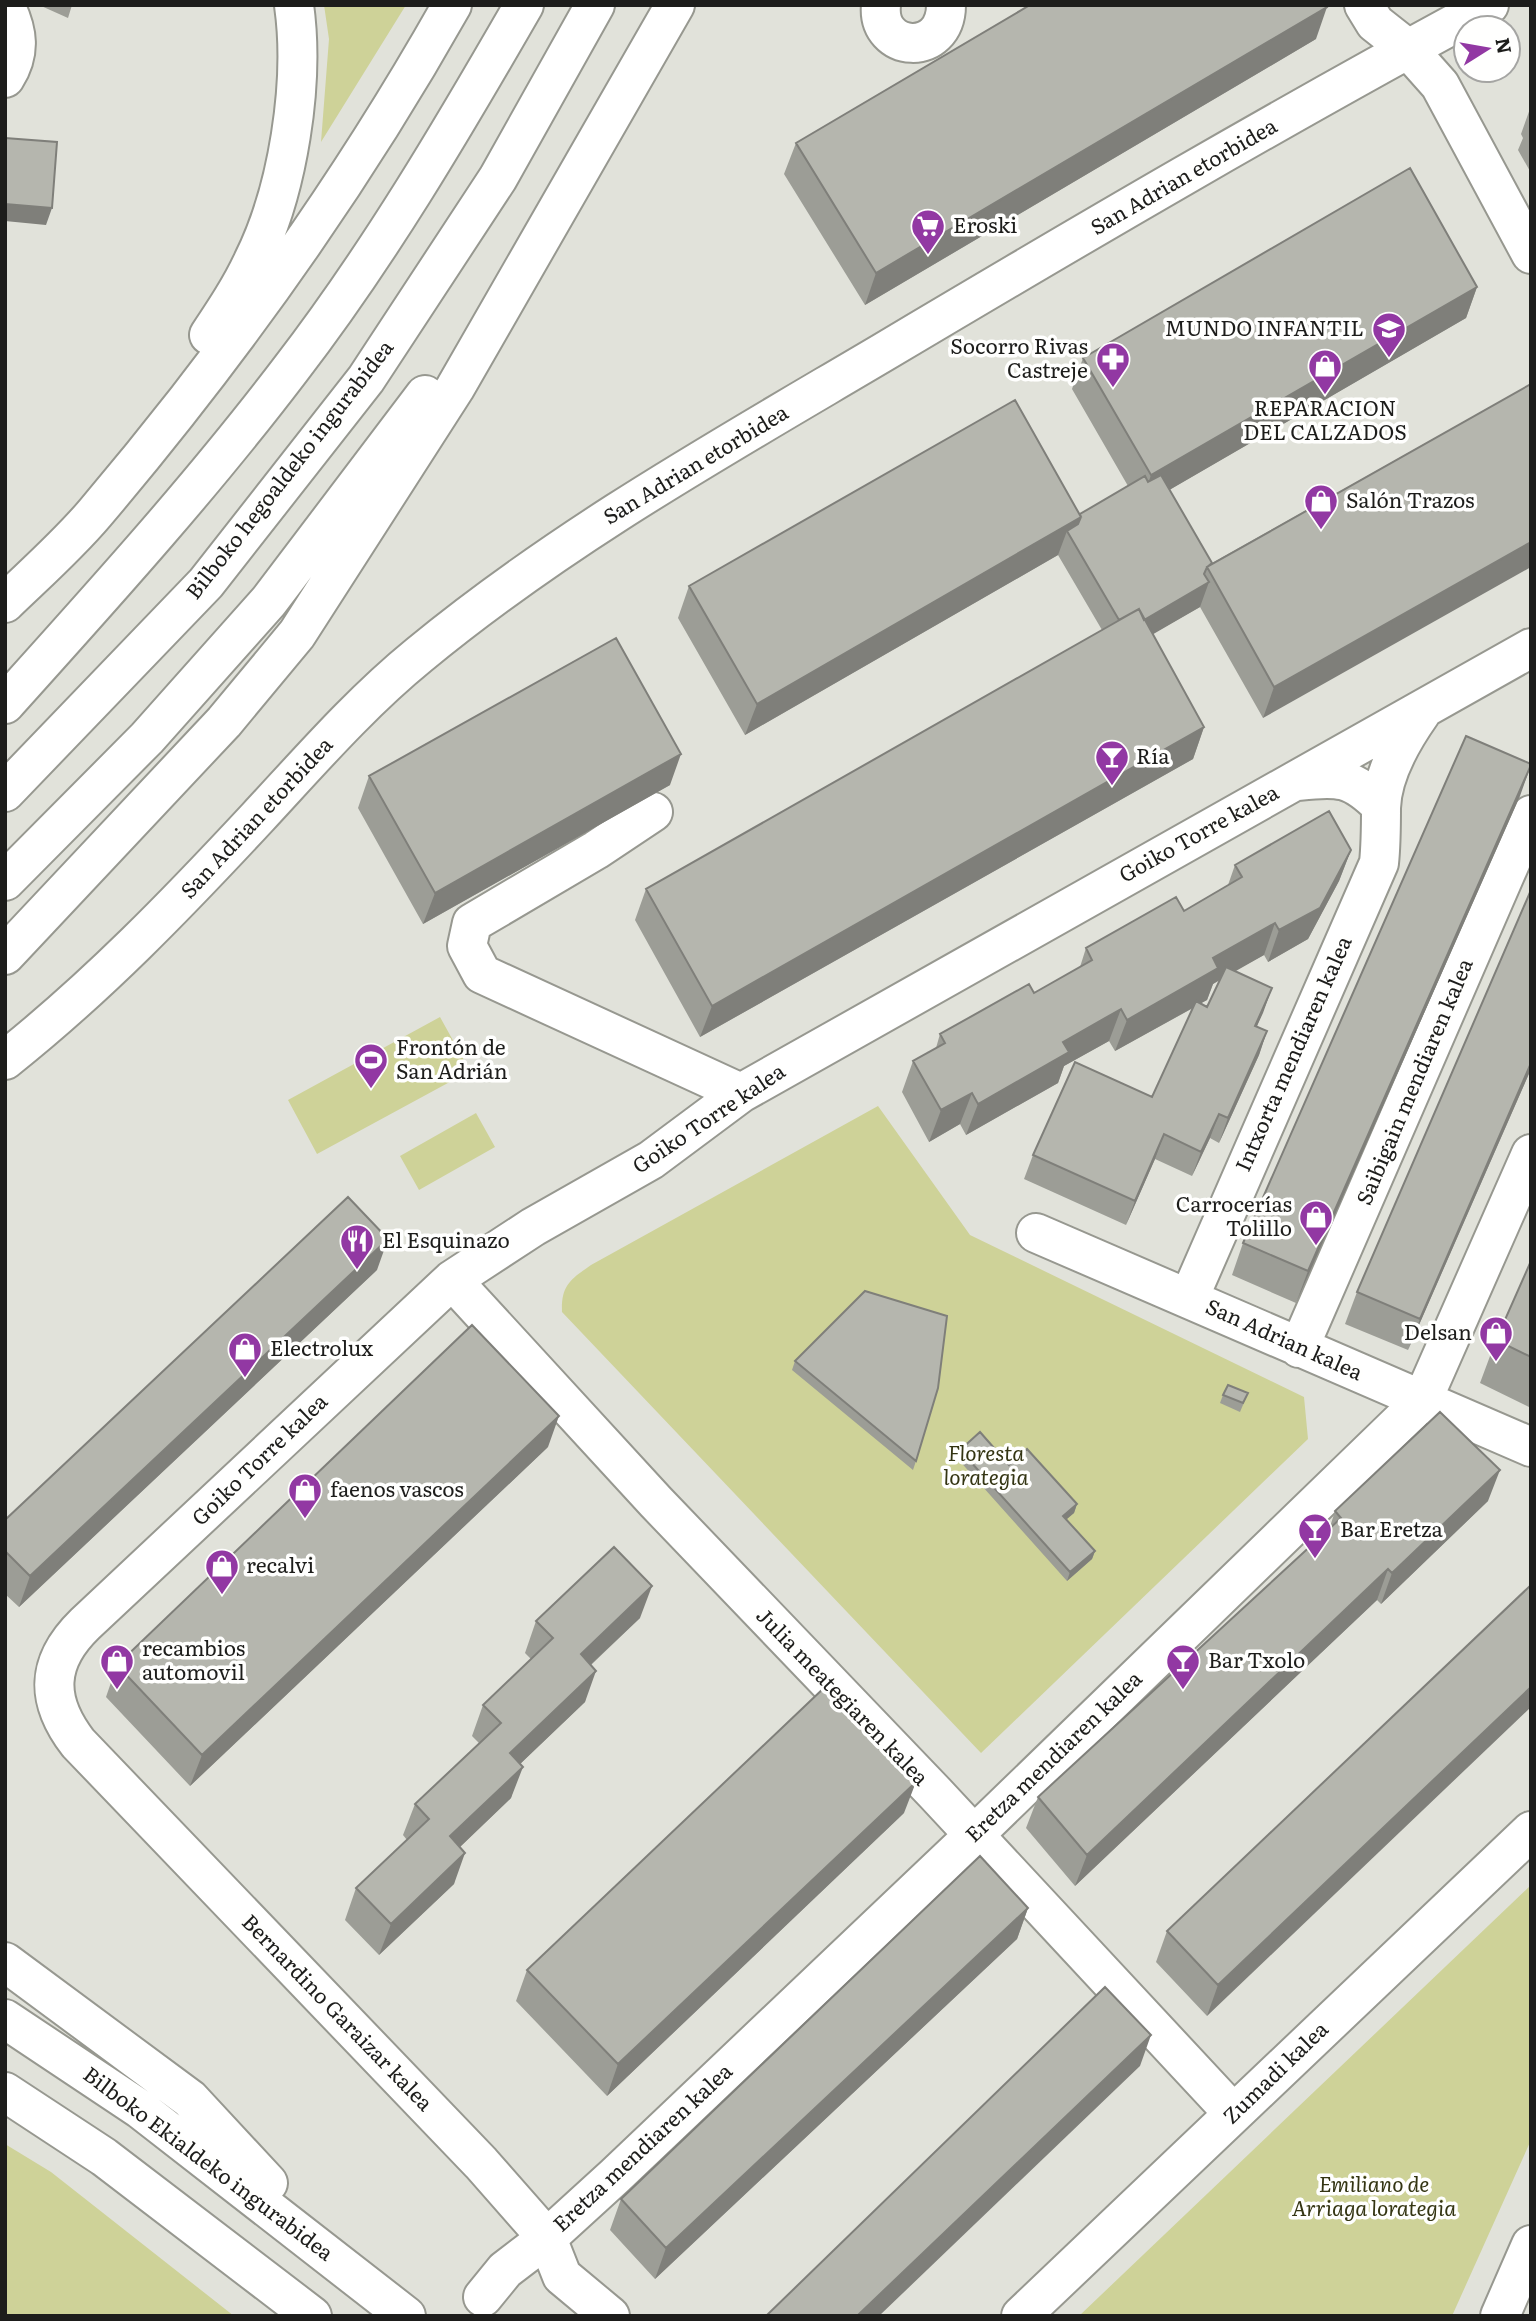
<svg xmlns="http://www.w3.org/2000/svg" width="1536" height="2321" font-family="Literata,serif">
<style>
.green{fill:#ced298}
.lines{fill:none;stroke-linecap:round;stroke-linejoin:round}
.minor-casing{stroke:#979890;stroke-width:42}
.highway-casing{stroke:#979890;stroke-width:42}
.minor{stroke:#fff;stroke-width:38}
.highway{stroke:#fff;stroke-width:38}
.wall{fill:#9c9d96;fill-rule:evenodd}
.shaded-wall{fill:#7f7f7a}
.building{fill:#b5b6ae;stroke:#7f7f7a;stroke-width:2}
.labels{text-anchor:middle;stroke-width:7;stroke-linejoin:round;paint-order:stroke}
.street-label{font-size:21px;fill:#1d1d1b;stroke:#fffffe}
.poi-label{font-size:21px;fill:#1d1d1b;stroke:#fffffe;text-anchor:start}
.park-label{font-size:21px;font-style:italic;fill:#343513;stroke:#fffffe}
</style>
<rect width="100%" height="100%" fill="#e1e2da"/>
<!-- green -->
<path class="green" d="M324,5H406L321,142L329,39Z
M440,1017L470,1071L317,1154L288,1100Z
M878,1106L970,1235L1304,1397L1308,1439L981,1753L562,1312C561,1285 571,1279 591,1265Z
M476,1113L495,1147L419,1190L400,1156Z
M1531,1885V2140L1452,2316H1079Z
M5,2144L51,2172L234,2316H5Z"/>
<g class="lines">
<!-- minor casing -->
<g class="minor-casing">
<path id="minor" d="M881,5C876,53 946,58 946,5
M1364,5L1375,23L1408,49L1440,85L1531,254
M5,78C21,53 18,31 5,5
M1299,781C1339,776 1352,777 1381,806
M653,812L596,850L472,923L467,946L482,974L741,1093
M5,1060C97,987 177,904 257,818C309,762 360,703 419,655C562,537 723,447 882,353C1082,234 1283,116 1489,5
M1036,1233L1531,1447
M452,1280L656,1502L935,1793L1233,2113
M1189,1298L1379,863C1381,844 1381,827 1381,808C1382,774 1402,740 1421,713
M1299,1348L1531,815
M483,2297L505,2270L547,2238L615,2176L973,1836L1422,1401L1531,1154
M610,2316L562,2276L547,2238L481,2163L78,1743C45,1700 46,1662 85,1624L452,1280L533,1227L651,1160L741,1093L1531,648
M1021,2316L1531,1831
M1500,2316L1531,2245"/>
</g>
<!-- highway casing -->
<g class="highway-casing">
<path id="highway" d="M209,335C225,311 241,287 253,261C288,191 305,83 294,5
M5,603C35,574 68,545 95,513C229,355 350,186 452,5
M5,704C103,595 201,487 290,370C378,256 452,130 524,5
M5,792L206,583L366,379L498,178L595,5
M5,881L147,738L269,601L425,395
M5,955L224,722L297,634L455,388L675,5
M5,1962L190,2099L268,2183
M5,2019L140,2109L406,2316
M5,2092L104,2157L312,2316"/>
</g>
<!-- minor -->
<use href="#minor" class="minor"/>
<!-- highway -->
<use href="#highway" class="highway"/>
</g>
<!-- wall -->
<path class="wall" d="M39,5H72L68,18Z
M1316,39L865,305L784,174L796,143Z
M1531,106V173L1518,150L1523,138L1521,134Z
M1477,287L1466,318L1169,490L1212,563L1531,384L1263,718L1200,607L1152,634L1204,727L1193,759L700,1037L635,920L646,889L1102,630L1058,555L745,735L678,618L689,586L1080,514L1128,486L1072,389L1083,358Z
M369,776L670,785L423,924L358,808Z
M1520,796L1296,1303L1232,1275L1243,1243Z
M1351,850L1339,881L1308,939L1268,962L1264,955L1234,971L1272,988L1257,1026L1267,1031L1259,1055L1219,1143L1210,1138L1192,1176L1155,1159L1126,1225L1024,1179L1033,1155L1152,1097L1193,1008L1115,1051L1109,1041L1064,1066L1058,1083L966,1135L960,1124L929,1142L902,1092L913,1061L936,1048L940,1034L1034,993L1080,967L1086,948L1184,911L1228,885L1235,865ZM1220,979L1207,1007L1201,1003L1207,1000L1213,984Z
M1531,1069L1408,1350L1345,1324L1357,1292Z
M1531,1261V1408L1480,1383L1496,1340Z
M377,1270L19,1607L5,1594V1520Z
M795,1361L916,1461L913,1470L792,1370Z
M1248,1393L1240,1412L1220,1403L1223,1395Z
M548,1447L190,1786L106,1697L117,1665Z
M960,1450L1009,1465L1077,1504L1074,1513L1066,1519L1095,1551L1092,1559L1067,1581L957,1458Z
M1488,1501L1381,1604L1377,1600L1075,1886L1026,1828L1038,1797L1329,1530L1335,1511Z
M1531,1585L1207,2016L1156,1962L1167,1931Z
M640,1618L591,1665L585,1702L520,1764L511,1798L460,1847L454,1884L379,1955L345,1920L356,1888L407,1840L403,1835L415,1804L479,1743L472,1736L483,1705L531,1659L525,1653L536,1621Z
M904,1813L607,2096L516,2001L527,1970Z
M1028,1908L1017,1939L655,2279L610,2230L621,2199Z"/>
<!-- shaded-wall -->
<path class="shaded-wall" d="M1327,7L1316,39L865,305L876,273Z
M5,204L52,208L46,225L5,221Z
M1477,287L1466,318L1140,507L1151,475Z
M1081,517L1073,540L1067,531L1058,555L745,735L757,704Z
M1531,542V567L1263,718L1274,687Z
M1209,582L1200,607L1131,647L1140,622Z
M1204,727L1193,759L700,1037L712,1006Z
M681,754L670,785L423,924L435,893Z
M1531,765L1520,796L1296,1303L1308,1271Z
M1351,850L1339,881L1308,939L1268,962L1279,930Z
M1275,923L1264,955L1213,984L1207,1000L1115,1051L1127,1020L1213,958Z
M1272,988L1263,1013L1246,1050L1255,1026Z
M1121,1009L1109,1041L1064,1066L1058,1083L966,1135L978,1104L1063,1042Z
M1267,1031L1259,1055L1219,1143L1228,1118Z
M1531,1063V1069L1408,1350L1420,1319Z
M972,1093L960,1124L929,1142L941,1110Z
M1219,1114L1210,1138L1192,1176L1201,1152Z
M1164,1134L1155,1159L1126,1225L1135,1201Z
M388,1239L377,1270L19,1607L30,1576Z
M559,1416L548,1447L190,1786L202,1755Z
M1500,1470L1488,1501L1381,1604L1392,1573Z
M1077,1504L1074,1513L1060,1525L1063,1516Z
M1095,1551L1092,1559L1067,1581L1070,1572Z
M1388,1569L1377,1600L1075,1886L1087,1855Z
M652,1586L640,1618L569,1685L581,1654Z
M596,1671L585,1702L498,1785L510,1753Z
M1531,1687V1707L1207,2016L1218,1985Z
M523,1767L511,1798L439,1867L450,1836Z
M916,1782L904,1813L607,2096L618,2064Z
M465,1853L454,1884L379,1955L391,1924Z
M1028,1908L1017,1939L655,2279L666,2248Z
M1151,2035L1140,2066L879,2316H857Z"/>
<!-- building -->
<path class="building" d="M1030,5H1326L1327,7L876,273L796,143Z
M5,138L57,142L52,208L5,204Z
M1410,168L1477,287L1151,475L1083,358Z
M1531,384V542L1274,687L1207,567Z
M1015,400L1081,517L757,704L689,586Z
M1161,475L1212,563L1207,567L1204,574L1209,582L1144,620L1139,609L1119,620L1067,531L1078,524L1081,517L1080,514L1145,476L1148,482Z
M1139,609L1204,727L712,1006L646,889Z
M616,638L681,754L435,893L369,776Z
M1466,736L1531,764V765L1308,1271L1243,1243Z
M1329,811L1351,850L1320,908L1279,930L1275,923L1213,958L1218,968L1127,1020L1121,1009L1063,1042L1069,1052L978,1104L972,1093L941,1110L913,1061L945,1043L940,1034L1029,984L1034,993L1092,960L1086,948L1176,897L1184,911L1242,877L1235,865Z
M1531,890V1063L1420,1319L1357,1292Z
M1226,967L1272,988L1255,1026L1267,1031L1228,1118L1219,1114L1201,1152L1164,1134L1135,1201L1033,1155L1075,1062L1152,1097L1196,1001L1207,1007Z
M348,1197L388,1239L30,1576L5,1551V1520Z
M1531,1261V1357L1496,1340Z
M865,1291L947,1316L938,1388L916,1461L795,1361Z
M472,1325L559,1416L202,1755L117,1665Z
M1228,1385L1248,1393L1243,1403L1223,1395Z
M1440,1412L1500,1470L1392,1573L1388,1569L1087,1855L1038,1797L1341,1518L1335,1511Z
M980,1432L1009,1465L1027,1449L1077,1504L1063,1516L1095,1551L1070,1572L960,1450Z
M614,1547L652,1586L581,1654L596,1671L510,1753L523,1767L450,1836L465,1853L391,1924L356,1888L429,1819L415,1804L501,1723L483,1705L553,1638L536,1621Z
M1531,1585V1687L1218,1985L1167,1931Z
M826,1686L916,1782L618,2064L527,1970Z
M980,1856L1028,1908L666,2248L621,2199Z
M1105,1987L1151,2035L857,2316H766Z"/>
<!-- icons -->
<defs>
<g id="supermarket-pin" transform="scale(1.75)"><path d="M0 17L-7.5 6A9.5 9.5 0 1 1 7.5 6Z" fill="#9238a3" stroke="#fffffe"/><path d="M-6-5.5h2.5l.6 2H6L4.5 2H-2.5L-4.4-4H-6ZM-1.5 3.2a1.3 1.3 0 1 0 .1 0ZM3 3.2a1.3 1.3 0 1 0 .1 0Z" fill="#fff"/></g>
<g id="school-pin" transform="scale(1.75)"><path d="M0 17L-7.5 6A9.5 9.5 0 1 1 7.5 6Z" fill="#9238a3" stroke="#fffffe"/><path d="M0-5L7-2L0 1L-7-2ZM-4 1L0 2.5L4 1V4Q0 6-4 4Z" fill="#fff"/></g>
<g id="pharmacy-pin" transform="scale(1.75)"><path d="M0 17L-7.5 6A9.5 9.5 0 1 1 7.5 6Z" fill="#9238a3" stroke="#fffffe"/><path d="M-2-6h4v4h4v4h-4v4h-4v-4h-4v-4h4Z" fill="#fff"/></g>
<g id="shop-pin" transform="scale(1.75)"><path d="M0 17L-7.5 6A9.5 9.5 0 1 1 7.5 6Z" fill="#9238a3" stroke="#fffffe"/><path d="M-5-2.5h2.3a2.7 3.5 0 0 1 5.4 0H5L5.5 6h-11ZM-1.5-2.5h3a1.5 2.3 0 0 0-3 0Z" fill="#fff"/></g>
<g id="bar-pin" transform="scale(1.75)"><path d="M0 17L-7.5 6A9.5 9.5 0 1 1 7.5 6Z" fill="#9238a3" stroke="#fffffe"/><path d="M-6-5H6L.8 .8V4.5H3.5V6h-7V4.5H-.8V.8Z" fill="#fff"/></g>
<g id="stadium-pin" transform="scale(1.75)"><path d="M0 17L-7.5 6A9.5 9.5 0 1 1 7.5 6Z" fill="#9238a3" stroke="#fffffe"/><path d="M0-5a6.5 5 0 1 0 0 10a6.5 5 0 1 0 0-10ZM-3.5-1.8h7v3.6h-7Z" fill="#fff"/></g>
<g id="restaurant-pin" transform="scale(1.75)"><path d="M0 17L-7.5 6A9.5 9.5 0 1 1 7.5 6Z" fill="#9238a3" stroke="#fffffe"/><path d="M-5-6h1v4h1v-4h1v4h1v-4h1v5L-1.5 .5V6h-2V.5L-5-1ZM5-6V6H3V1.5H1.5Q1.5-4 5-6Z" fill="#fff"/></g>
</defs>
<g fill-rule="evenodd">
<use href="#supermarket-pin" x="928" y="226"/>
<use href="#school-pin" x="1389" y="329"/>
<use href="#pharmacy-pin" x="1113" y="359"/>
<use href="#shop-pin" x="1325" y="366"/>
<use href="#shop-pin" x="1321" y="501"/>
<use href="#bar-pin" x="1112" y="757"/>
<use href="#stadium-pin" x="371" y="1060"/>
<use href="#shop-pin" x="1316" y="1217"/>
<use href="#restaurant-pin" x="357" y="1241"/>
<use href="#shop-pin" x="1496" y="1333"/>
<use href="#shop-pin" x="245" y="1349"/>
<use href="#shop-pin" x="305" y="1490"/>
<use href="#bar-pin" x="1315" y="1530"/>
<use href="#shop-pin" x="222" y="1566"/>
<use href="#shop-pin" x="117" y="1661"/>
<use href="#bar-pin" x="1183" y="1661"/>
</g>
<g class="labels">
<!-- street labels -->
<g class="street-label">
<text transform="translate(1184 177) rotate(-30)" y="7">San Adrian etorbidea</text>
<text transform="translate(696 465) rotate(-31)" y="7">San Adrian etorbidea</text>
<text transform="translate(290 470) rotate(-52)" y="7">Bilboko hegoaldeko ingurabidea</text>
<text transform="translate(257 818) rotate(-47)" y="7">San Adrian etorbidea</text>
<text transform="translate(1199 834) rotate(-29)" y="7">Goiko Torre kalea</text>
<text transform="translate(1294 1054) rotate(-66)" y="7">Intxorta mendiaren kalea</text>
<text transform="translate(1415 1082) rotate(-67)" y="7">Saibigain mendiaren kalea</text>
<text transform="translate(709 1119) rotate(-34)" y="7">Goiko Torre kalea</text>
<text transform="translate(1284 1340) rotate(24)" y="7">San Adrian kalea</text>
<text transform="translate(260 1460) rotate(-44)" y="7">Goiko Torre kalea</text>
<text transform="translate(842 1697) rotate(46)" y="7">Julia meategiaren kalea</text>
<text transform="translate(1054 1757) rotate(-44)" y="7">Eretza mendiaren kalea</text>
<text transform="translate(337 2013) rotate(46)" y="7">Bernardino Garaizar kalea</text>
<text transform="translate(1276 2073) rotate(-44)" y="7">Zumadi kalea</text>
<text transform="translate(643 2148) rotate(-43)" y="7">Eretza mendiaren kalea</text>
<text transform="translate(208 2164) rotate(37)" y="7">Bilboko Ekialdeko ingurabidea</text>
</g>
<!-- poi labels -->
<g class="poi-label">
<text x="953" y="233">Eroski</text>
<text x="1364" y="336" text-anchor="end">MUNDO INFANTIL</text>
<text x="1088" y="354" text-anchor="end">Socorro Rivas<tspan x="1088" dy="24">Castreje</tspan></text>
<text x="1325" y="416" text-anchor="middle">REPARACION<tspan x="1325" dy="24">DEL CALZADOS</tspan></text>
<text x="1346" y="508">Salón Trazos</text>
<text x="1136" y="764">Ría</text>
<text x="396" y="1055">Frontón de<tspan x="396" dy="24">San Adrián</tspan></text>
<text x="1292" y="1212" text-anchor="end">Carrocerías<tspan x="1292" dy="24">Tolillo</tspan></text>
<text x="382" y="1248">El Esquinazo</text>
<text x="1472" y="1340" text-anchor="end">Delsan</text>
<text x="270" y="1356">Electrolux</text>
<text x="330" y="1497">faenos vascos</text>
<text x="1340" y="1537">Bar Eretza</text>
<text x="246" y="1573">recalvi</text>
<text x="142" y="1656">recambios<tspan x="142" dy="24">automovil</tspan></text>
<text x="1208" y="1668">Bar Txolo</text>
</g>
<!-- park labels -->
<g class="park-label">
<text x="986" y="1461">Floresta<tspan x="986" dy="24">lorategia</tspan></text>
<text x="1374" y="2192">Emiliano de<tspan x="1374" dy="24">Arriaga lorategia</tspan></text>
</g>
</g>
<!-- border -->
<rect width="1536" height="2321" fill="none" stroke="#1d1d1b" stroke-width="14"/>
<!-- north arrow -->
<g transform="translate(1487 49) rotate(79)"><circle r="33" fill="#fffffe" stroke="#a5a5a3" stroke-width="2"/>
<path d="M0-5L12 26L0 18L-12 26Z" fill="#9238a3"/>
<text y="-10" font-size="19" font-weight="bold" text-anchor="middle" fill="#1d1d1b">N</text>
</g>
</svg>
